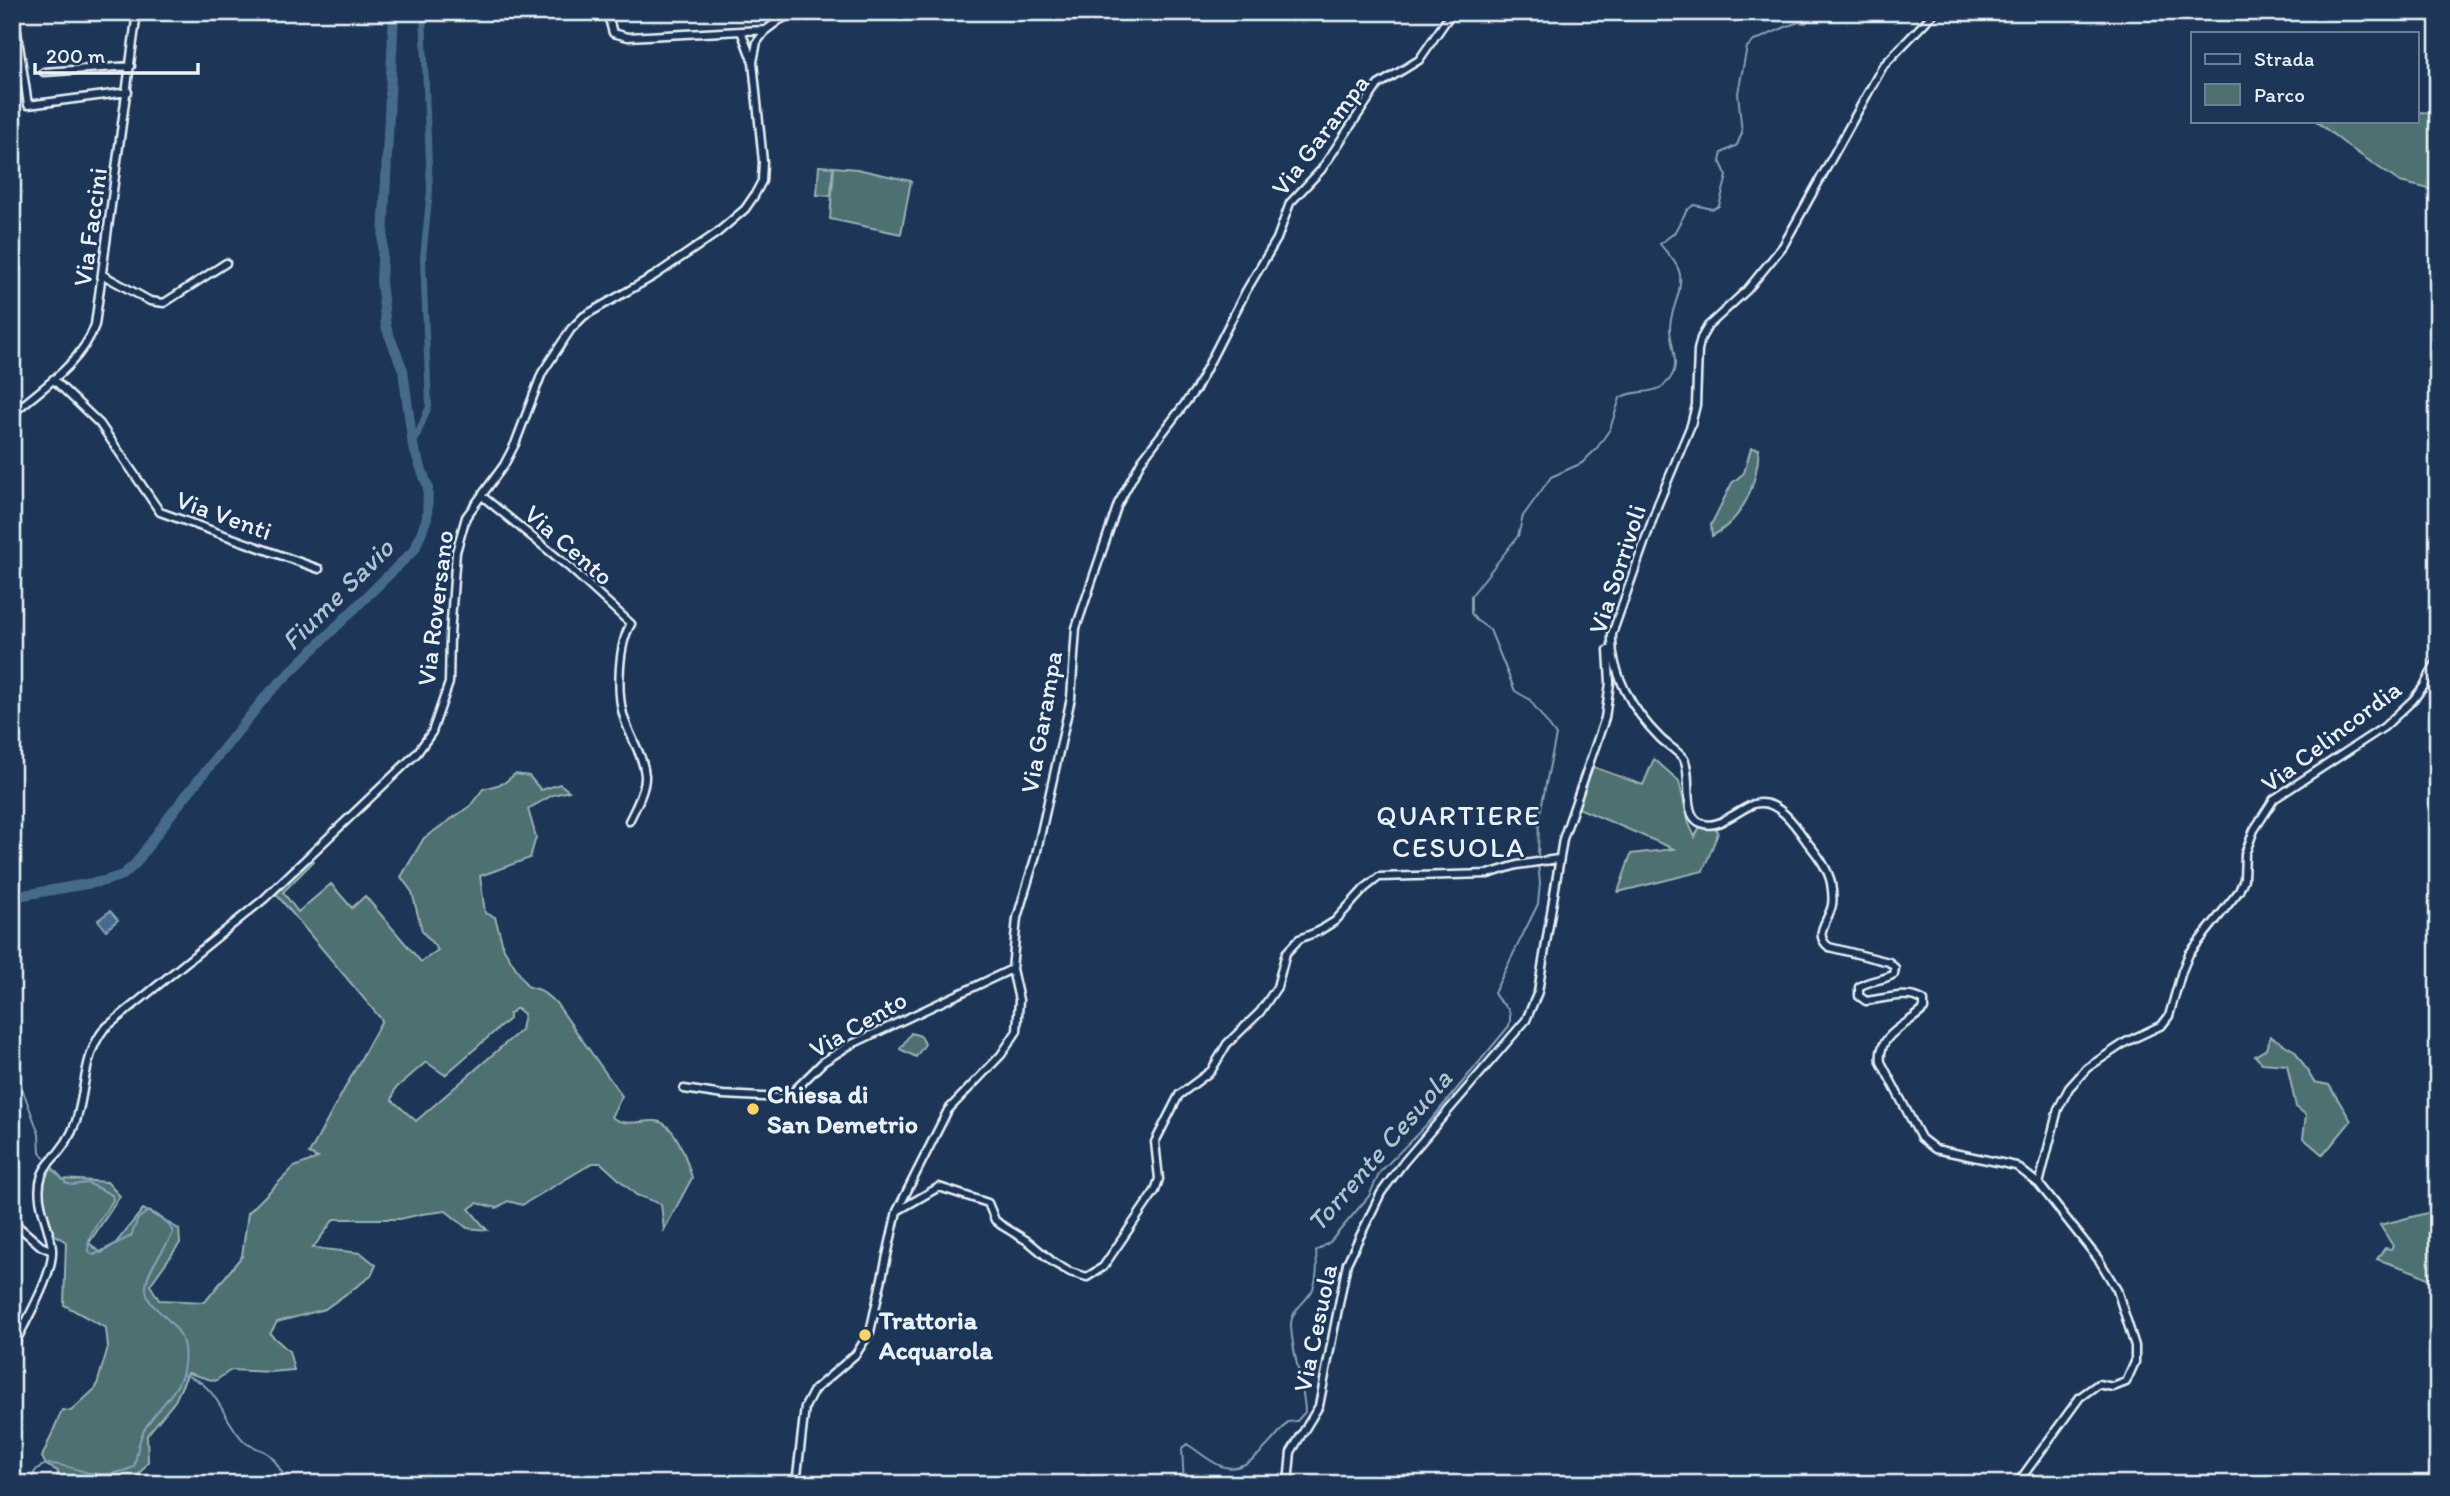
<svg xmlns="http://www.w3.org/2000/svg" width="2450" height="1496" font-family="Itim,sans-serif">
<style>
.green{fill:#4e7072;stroke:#9bb0b5;stroke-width:2;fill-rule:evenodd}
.water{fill:#446b8c;stroke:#86a1b7;stroke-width:2}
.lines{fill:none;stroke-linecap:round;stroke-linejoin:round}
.stream{stroke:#86a1b7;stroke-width:2}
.canal{stroke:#446b8c;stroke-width:6}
.river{stroke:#446b8c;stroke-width:10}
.minor-casing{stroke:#e8f1f8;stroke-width:11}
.minor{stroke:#1d3557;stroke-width:6}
.poi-dot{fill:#ffd166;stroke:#1d3557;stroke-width:2.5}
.labels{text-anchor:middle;stroke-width:5;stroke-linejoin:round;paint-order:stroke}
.street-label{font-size:26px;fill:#e8f1f8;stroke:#1d3557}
.poi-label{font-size:26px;font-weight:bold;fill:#e8f1f8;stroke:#1d3557;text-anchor:start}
.water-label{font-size:28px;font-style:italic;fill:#afc2d2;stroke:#1d3557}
.neighbourhood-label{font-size:28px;letter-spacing:2px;fill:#e8f1f8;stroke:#1d3557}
</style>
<rect width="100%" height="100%" fill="#1d3557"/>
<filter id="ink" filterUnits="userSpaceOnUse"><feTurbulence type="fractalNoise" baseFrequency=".0143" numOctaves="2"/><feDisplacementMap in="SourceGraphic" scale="14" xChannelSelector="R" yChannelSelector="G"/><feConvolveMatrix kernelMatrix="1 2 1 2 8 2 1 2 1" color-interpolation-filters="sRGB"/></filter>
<g filter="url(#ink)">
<!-- green -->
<path class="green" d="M2417,112L2438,113V191L2400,182L2349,147L2316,121H2417Z
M819,166L833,167L831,196L817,195Z
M834,167L857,169L911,181L901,234L830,219Z
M1751,448L1759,449C1757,484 1744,519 1712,536L1711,525L1732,483L1744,473Z
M1654,759L1679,781L1689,824L1695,837L1700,826L1716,827L1718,833L1703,871L1618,892L1631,854L1674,849L1576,807L1591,766L1643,785Z
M515,774L529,776L541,790L560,784L569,791L553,795L528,809L536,837L530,858L480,876L485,913L495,917L504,949L527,986L540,990L556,1003L622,1096L611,1117C626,1127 638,1121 654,1121C676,1121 687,1161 692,1178L664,1230L661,1204L636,1195L601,1163H593L522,1205L508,1201L497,1208L477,1203L469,1209L487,1230L467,1228L446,1211L422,1214L400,1219H334L313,1248L361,1253L376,1265L371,1276L325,1309L277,1322L270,1334L289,1351L294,1370L270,1372L231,1370L215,1381L188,1373L175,1401L147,1435L148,1462L132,1484L57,1481L58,1471L46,1465L42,1457L62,1410L71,1411L96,1388L108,1347L106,1328L64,1305L66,1242L51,1232C46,1210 36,1187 50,1167L63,1179L107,1182L120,1196L89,1243L101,1253L115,1244L143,1209L179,1229L180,1243L150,1285L159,1300L205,1302L242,1256L248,1213L294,1167L318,1158L309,1154L382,1020L276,894L311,858L314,861L283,892L298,912L331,884L352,908L365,896L421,962L438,950L422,931L412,892L401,877L424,838L470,806L483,789L504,783ZM517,1008L524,1014L521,1030L416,1121L392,1100L395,1089L426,1062L445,1075L509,1019V1014Z
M911,1033L921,1036L925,1044L916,1057L900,1049Z
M2270,1036L2295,1051L2314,1082L2329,1085L2351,1121L2323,1155L2303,1138L2306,1115L2296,1107L2287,1065L2262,1063L2255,1056L2266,1049Z
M2431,1212H2438V1286C2422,1271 2397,1267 2377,1259L2385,1248L2391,1249L2393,1246L2380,1225Z"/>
<!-- water -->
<path class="water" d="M110,911L118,920L106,930L98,920Z"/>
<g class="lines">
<!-- stream -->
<path class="stream" d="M1538,858L1539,818L1556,735L1529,699L1515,691L1490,630L1476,620L1471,613V596L1518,536L1523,516L1551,477L1582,463L1597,448L1610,429L1620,398C1636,388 1656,397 1669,380C1682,365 1670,345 1670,328C1670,310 1682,295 1680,275C1678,263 1667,253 1660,244L1674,233L1687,210L1694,205L1713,209L1719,206L1727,176L1720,161L1722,153L1737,145L1742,133L1738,93L1747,47L1754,41L1788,26L1799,22L1806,23L1813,12
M12,978L18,1004L12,1011
M12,1061L39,1134L40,1152L44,1158
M184,1375C218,1383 222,1419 244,1441C251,1449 265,1448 272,1457C281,1468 280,1477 297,1484
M32,1479C38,1452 74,1470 90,1473C106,1476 119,1473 134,1467C137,1455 138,1441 144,1430C154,1412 179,1391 183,1371C194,1316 145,1317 146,1287C147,1268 166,1249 173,1233C171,1224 157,1213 148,1211L138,1219L131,1236L94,1255L90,1253C82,1238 105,1214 113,1200L112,1195L88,1183L72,1185L66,1183L53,1168
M1184,1484L1182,1448L1187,1444C1198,1451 1209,1461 1221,1466C1248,1476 1272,1440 1288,1422L1297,1421L1305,1412C1304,1383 1292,1355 1291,1325C1291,1309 1307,1302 1313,1289C1318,1276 1317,1264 1316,1251L1330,1242L1369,1196L1380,1172L1431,1120L1509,1026C1514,1004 1501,1008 1494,993L1538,904L1540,883L1538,864"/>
<!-- canal -->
<path class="canal" d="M413,446L429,406L423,258L430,190L423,12"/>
<!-- river -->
<path class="river" d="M12,897L104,881L123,875L136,863L172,813L267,695L415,549L427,518L428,487L413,446L403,370L386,327L381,281L394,12"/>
<!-- minor casing -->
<g class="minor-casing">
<path id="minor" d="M14,12L28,105L128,92
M607,12L613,33L628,37L741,31L752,60
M1935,12L1883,66L1783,246L1747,290L1708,326L1701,338L1698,350L1696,405L1691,425L1658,504L1612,634C1610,673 1633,711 1660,738C1667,745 1678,751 1684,759C1693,776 1681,816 1701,823C1710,827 1718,824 1726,819C1735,815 1745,807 1754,804C1777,797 1796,826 1807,842C1817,854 1828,868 1831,883C1832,889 1833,899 1832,905C1829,921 1812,934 1829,947L1889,962L1895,968L1894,974C1883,981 1871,979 1859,987V996L1866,1001C1883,999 1909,990 1924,1001V1009C1907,1026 1877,1034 1881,1062L1921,1138L1935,1149L2016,1166L2039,1184L2099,1260L2117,1290L2135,1346V1362L2126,1382L2113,1387L2098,1384L2080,1397L2017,1484
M741,31L766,30
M44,72L131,66
M103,275L150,301L164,303L226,263
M53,379L100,424L160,512L319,569
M12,414C41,389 82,363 95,325L137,12
M482,496L570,568L631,624C618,644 617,692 623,714C628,735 643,753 645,775C646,789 635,809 629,821
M684,1089L723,1095L782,1098L792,1093L823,1062L850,1045L1012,969
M2039,1184L2058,1109L2069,1088L2087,1068L2126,1042L2162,1025L2169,1016L2182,971L2189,954L2239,891L2244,879L2245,854L2254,830L2274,799L2384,727L2413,700L2424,686L2438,659
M899,1210L939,1187L988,1203L995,1220L1001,1225L1029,1242L1054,1263L1070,1272L1087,1277L1103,1267L1155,1191L1159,1179L1155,1142L1179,1095L1211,1071L1227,1044L1260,1012L1277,987L1286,953L1299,939L1319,931L1335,921L1365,888L1379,877L1488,874L1517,865L1558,859
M12,1221L41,1246L52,1251
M12,1349C24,1324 54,1275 52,1249C50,1225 33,1200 42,1175C45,1166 52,1160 58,1153C68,1141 76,1126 79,1110C86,1081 85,1054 104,1029L264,899L417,753L432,732L449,683L450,635L456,552L466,517L504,465L515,444L542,373L571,329L584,316L654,276L717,233L745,209L754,196L762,181L763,162L753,62L757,42L766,30L778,21L795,12
M12,1483L19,1484
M54,1484H58
M796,1484L805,1407L814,1390L856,1354L870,1332L897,1211L948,1110L1001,1055L1017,1031L1019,1000L1012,969L1017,918L1036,855L1071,698L1076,628L1118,504L1142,460L1196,389L1246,291L1277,239L1290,203L1321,170L1378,85L1419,60L1452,12
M1288,1484L1291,1452L1319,1406L1347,1263L1381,1193L1404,1162L1526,1020L1538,992L1563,839L1605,718L1610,683L1608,650
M2038,1484L2044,1481L2048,1484"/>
</g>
<!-- minor -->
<use href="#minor" class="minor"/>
</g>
</g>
<!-- markers -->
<g class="poi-dot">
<circle cx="753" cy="1109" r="7"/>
<circle cx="865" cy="1335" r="7"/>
</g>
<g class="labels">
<!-- street labels -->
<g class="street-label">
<text transform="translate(1320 135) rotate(-53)" y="9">Via Garampa</text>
<text transform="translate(90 227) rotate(-82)" y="9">Via Faccini</text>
<text transform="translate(224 515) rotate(20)" y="9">Via Venti</text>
<text transform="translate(569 545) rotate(41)" y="9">Via Cento</text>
<text transform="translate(1617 569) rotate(-72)" y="9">Via Sorrivoli</text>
<text transform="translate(435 608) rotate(-83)" y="9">Via Roversano</text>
<text transform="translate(1041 722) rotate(-80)" y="9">Via Garampa</text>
<text transform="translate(2331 736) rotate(-37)" y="9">Via Celincordia</text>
<text transform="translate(858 1024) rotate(-30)" y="9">Via Cento</text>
<text transform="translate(1315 1328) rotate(-78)" y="9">Via Cesuola</text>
</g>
<!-- poi labels -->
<g class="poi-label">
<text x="767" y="1103">Chiesa di<tspan x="767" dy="30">San Demetrio</tspan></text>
<text x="879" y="1329">Trattoria<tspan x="879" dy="30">Acquarola</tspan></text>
</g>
<!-- water labels -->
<g class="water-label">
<text transform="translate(337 594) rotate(-45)" y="10">Fiume Savio</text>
<text transform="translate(1379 1150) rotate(-49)" y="10">Torrente Cesuola</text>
</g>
<!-- neighbourhood labels -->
<g class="neighbourhood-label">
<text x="1459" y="825">QUARTIERE<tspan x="1459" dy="32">CESUOLA</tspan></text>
</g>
</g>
<!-- margin -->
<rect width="2450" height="1496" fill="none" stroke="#1d3557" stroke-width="42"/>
<rect x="21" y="21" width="2408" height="1454" fill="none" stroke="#e8f1f8" stroke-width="2.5" filter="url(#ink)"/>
<!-- legend -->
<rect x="2191" y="32" width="228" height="91" fill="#1d3557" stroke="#6e8097" stroke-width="2"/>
<rect x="2205" y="54" width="35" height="10" fill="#1d3557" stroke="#6e8097" stroke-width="2"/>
<text x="2254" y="66" font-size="21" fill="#e8f1f8">Strada</text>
<rect x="2205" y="84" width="35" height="21" fill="#4e7072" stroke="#6e8097" stroke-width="2"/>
<text x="2254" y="102" font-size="21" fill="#e8f1f8">Parco</text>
<!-- scale -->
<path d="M35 63v10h163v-10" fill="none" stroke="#e8f1f8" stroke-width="3.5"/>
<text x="46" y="63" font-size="21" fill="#e8f1f8" stroke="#1d3557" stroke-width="5" paint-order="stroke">200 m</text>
</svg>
